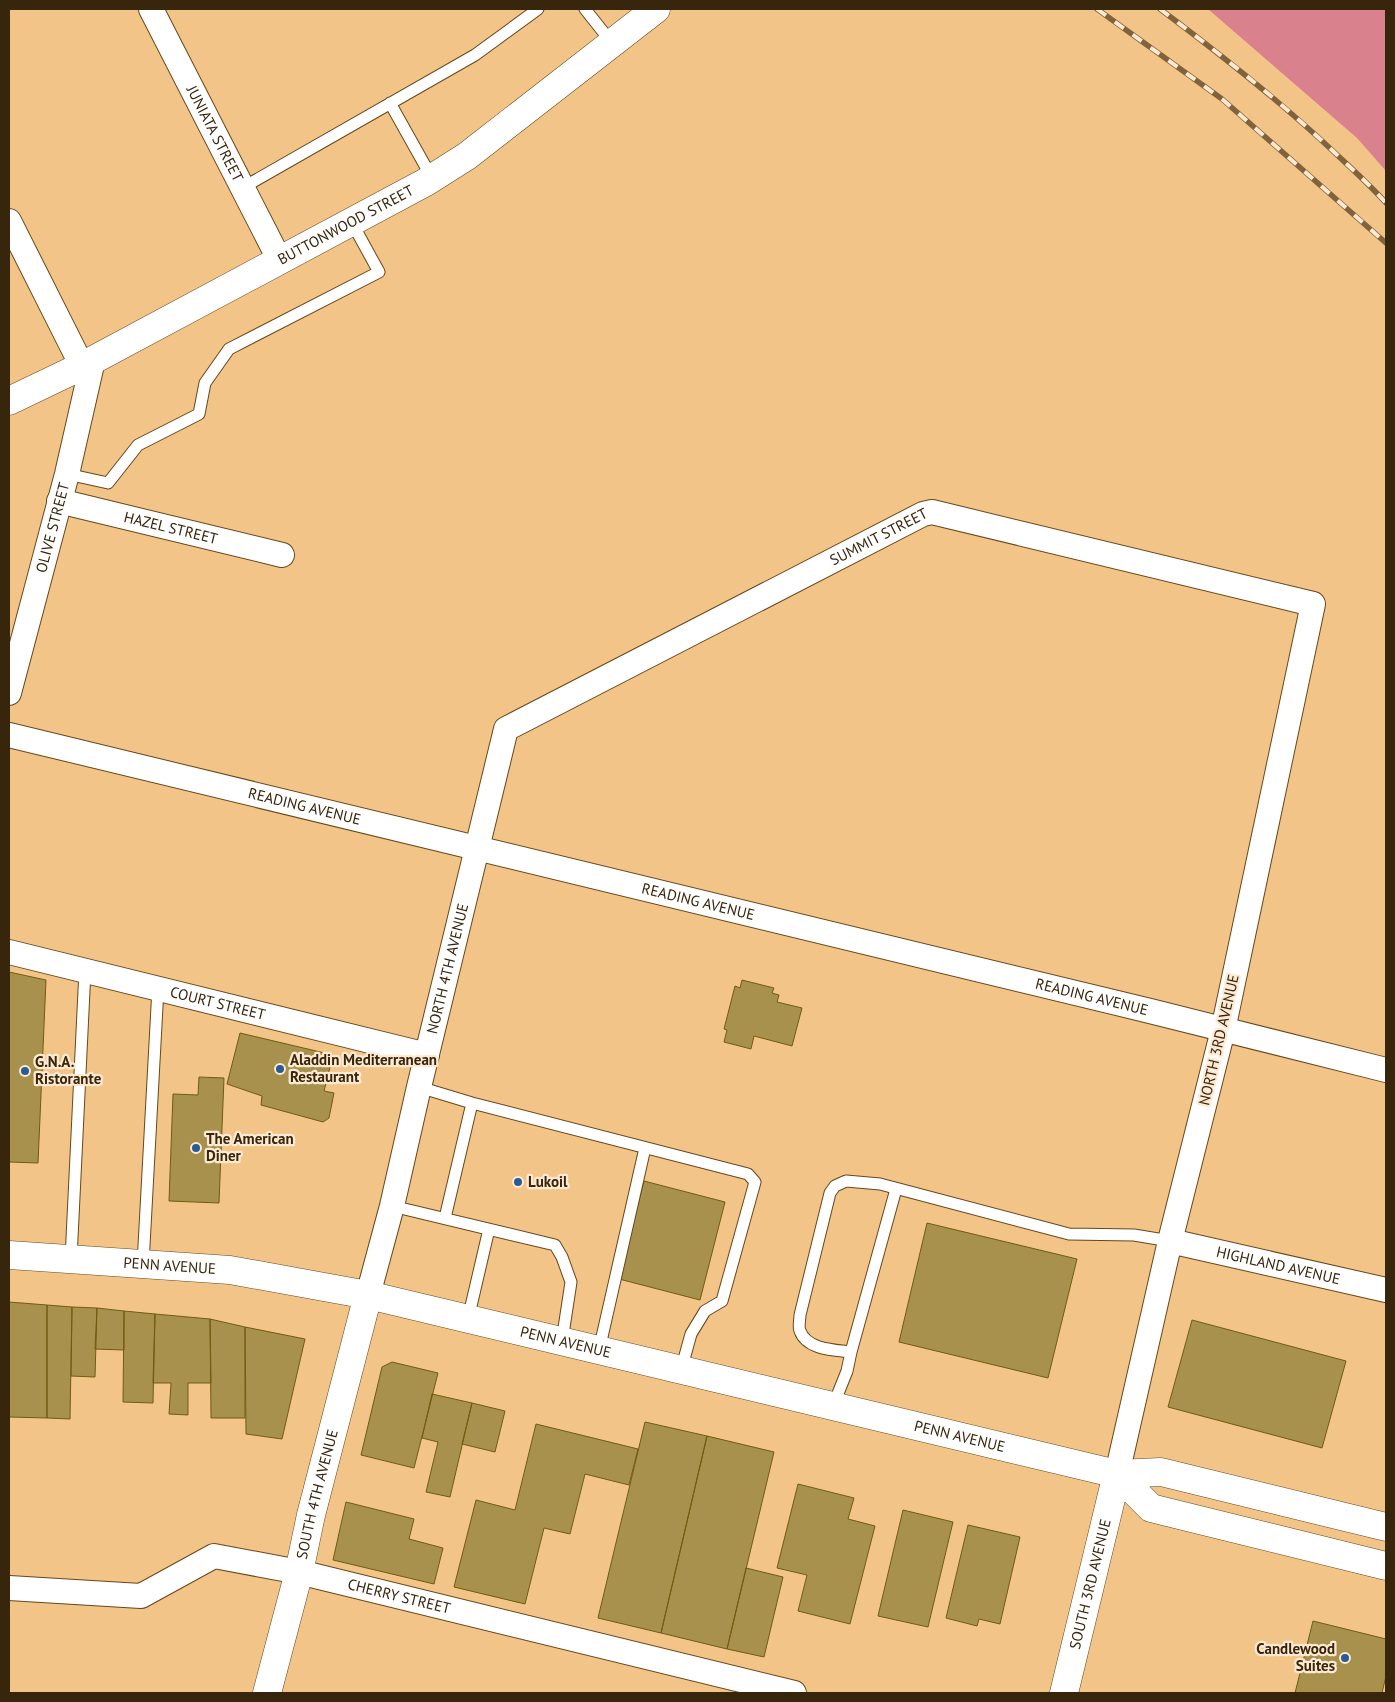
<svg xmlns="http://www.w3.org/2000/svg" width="1395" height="1702" font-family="'PT Sans',sans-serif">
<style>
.green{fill:#d9828d}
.building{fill:#a7914c;stroke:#705c0e}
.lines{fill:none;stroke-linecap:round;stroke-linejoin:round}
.service-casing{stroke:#67471a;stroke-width:13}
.minor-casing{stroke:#67471a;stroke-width:26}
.tertiary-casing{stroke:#67471a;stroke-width:29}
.primary-casing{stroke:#67471a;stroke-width:29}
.service{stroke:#fff;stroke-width:11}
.minor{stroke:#fff;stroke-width:24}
.tertiary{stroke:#fff;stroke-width:28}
.primary{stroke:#fff;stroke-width:28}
.rail-casing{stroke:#80633c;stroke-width:5.5}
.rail{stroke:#feead3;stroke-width:4;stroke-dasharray:11;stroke-linecap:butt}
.poi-dot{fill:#275c95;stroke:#feead3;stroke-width:2}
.labels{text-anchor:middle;stroke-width:4.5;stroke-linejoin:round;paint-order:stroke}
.street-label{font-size:15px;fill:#37250c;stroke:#feead3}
.poi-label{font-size:15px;font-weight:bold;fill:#37250c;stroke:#feead3;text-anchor:start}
</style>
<rect width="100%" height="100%" fill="#f3c488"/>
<!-- green -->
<path class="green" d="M1208,9H1386V171L1357,138Z"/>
<!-- building -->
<path class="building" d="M9,972L46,980L38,1163L9,1162Z
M742,980L774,988L772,993L779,995L777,1002L802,1008L792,1046L754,1036L751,1049L724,1042L727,1030L724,1029L735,986L740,988Z
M240,1033L333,1055L324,1091L334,1093L329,1118L323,1122L261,1105L262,1096L227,1084Z
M199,1077L224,1078L219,1203L169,1201L173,1094L198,1095Z
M644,1181L725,1202L700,1300L619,1279Z
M927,1223L1077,1259L1048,1378L899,1342Z
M9,1302L47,1305V1418L9,1417Z
M47,1305L72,1307L70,1419L47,1418Z
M72,1307L97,1308L95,1377L71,1376Z
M97,1308L124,1311V1350L95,1349Z
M124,1311L155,1314L153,1403L123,1402Z
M155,1314L210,1319L211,1383H188V1415L169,1414L171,1383H153Z
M210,1319L245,1327V1418H211Z
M1192,1320L1346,1361L1322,1448L1168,1407Z
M245,1327L305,1339L282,1439L246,1434Z
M392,1362L438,1373L414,1468L361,1455L382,1367Z
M432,1394L472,1403L450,1497L426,1492L438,1442L422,1438Z
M472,1403L505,1411L495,1452L462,1444Z
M645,1422L707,1436L661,1633L598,1618Z
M536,1424L638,1449L629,1485L585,1474L570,1534L544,1528L525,1604L454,1587L476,1500L515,1510Z
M707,1436L774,1452L727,1649L661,1633Z
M798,1484L854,1498L848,1519L875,1526L850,1624L798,1611L807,1575L777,1568Z
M346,1502L414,1519L409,1539L443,1548L434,1584L333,1560Z
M903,1510L953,1522L928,1627L878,1616Z
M968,1525L1020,1537L1000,1624L979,1619L977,1626L946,1618Z
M746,1568L783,1577L764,1657L727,1649Z
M1313,1621L1386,1639V1676L1382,1693H1295Z"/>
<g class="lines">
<!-- service casing -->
<g class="service-casing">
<path id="service" d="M585,9L612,43
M390,103L432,178
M242,188L475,55L538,9
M67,474L108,483L138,445L199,414L205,383L229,349L379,272L351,221
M419,1087L472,1103L748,1174L755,1182L722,1301L705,1311L691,1334L681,1370
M392,1206L555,1245L562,1257L571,1282L562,1341
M445,1218L472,1103
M71,1259L85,970
M143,1264L158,988
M468,1319L489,1229
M599,1350L645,1148
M851,1352C835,1350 807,1350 800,1331C798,1327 800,1320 800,1315L830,1193L835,1186L846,1181L880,1184L1069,1234L1134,1235L1170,1241
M833,1406L847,1371L851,1352L896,1189"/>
</g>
<!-- minor casing -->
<g class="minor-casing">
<g id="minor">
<path id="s1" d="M151,9L279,259"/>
<path d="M9,221L82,366"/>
<path id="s2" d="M59,501L282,555"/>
<path id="s3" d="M9,693L67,474L93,360"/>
<path id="s4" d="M9,735L1150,1011L1386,1070"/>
<path id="s5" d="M9,952L427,1055"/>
<path id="s6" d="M1170,1241L1386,1290"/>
<path id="s7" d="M368,1295L392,1206L419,1087L506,729L923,514L932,512L1313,604L1223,1030L1170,1241L1117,1474"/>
<path id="s8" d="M9,1588L141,1596L214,1556L299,1572L794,1693"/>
</g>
</g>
<!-- tertiary casing -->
<g class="tertiary-casing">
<g id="tertiary">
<path id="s9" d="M9,401L82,366L426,182L467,156L656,9"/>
<path id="s10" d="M267,1693L299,1572L311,1515L368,1295"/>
<path id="s11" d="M1064,1693L1117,1474"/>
</g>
</g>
<!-- primary casing -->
<g class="primary-casing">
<g id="primary">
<path id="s12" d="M9,1255L230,1270L368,1295L1117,1474L1161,1472L1386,1527"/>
<path d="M1117,1474L1151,1508L1386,1566"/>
</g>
</g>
<!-- service -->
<use href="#service" class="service"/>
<!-- minor -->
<use href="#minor" class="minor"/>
<!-- tertiary -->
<use href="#tertiary" class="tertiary"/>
<!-- primary -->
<use href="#primary" class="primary"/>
<!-- rail casing -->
<g class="rail-casing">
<path id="rail" d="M1097,9L1222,99L1386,243
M1160,9C1220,54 1279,100 1334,152C1352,169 1370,185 1386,203"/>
</g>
<!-- rail -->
<use href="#rail" class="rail"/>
</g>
<!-- markers -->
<g class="poi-dot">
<circle cx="280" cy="1069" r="5"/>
<circle cx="25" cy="1071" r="5"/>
<circle cx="196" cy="1148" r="5"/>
<circle cx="518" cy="1182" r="5"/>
<circle cx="1345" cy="1658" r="5"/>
</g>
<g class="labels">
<!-- street labels -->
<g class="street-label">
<text dy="5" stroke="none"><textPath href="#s1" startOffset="140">JUNIATA STREET</textPath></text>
<text dy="5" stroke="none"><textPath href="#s9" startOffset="380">BUTTONWOOD STREET</textPath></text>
<text dy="5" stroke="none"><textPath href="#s3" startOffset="171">OLIVE STREET</textPath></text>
<text dy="5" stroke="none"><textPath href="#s2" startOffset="115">HAZEL STREET</textPath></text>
<text dy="5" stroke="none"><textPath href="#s7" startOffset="1002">SUMMIT STREET</textPath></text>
<text dy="5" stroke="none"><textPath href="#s4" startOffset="304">READING AVENUE</textPath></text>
<text dy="5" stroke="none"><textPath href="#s4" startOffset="709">READING AVENUE</textPath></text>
<text dy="5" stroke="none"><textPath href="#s7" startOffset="336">NORTH 4TH AVENUE</textPath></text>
<text dy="5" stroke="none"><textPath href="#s4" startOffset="1114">READING AVENUE</textPath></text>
<text dy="5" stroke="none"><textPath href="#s5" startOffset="215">COURT STREET</textPath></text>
<text transform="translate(1219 1040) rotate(-77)" y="5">NORTH 3RD AVENUE</text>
<text dy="5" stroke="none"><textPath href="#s6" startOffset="111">HIGHLAND AVENUE</textPath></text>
<text dy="5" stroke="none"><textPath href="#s12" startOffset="161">PENN AVENUE</textPath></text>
<text dy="5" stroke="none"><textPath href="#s12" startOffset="565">PENN AVENUE</textPath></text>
<text dy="5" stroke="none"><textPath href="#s12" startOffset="970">PENN AVENUE</textPath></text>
<text dy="5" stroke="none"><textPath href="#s10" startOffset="205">SOUTH 4TH AVENUE</textPath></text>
<text dy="5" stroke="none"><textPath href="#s11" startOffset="112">SOUTH 3RD AVENUE</textPath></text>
<text dy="5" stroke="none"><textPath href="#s8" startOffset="405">CHERRY STREET</textPath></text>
</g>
<!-- poi labels -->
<g class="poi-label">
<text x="290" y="1065">Aladdin Mediterranean<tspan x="290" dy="17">Restaurant</tspan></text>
<text x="35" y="1067">G.N.A.<tspan x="35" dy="17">Ristorante</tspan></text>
<text x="206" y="1144">The American<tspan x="206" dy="17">Diner</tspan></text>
<text x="528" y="1187">Lukoil</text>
<text x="1335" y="1654" text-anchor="end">Candlewood<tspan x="1335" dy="17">Suites</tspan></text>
</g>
</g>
<!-- border -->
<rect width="1395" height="1702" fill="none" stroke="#37250c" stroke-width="20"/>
</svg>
